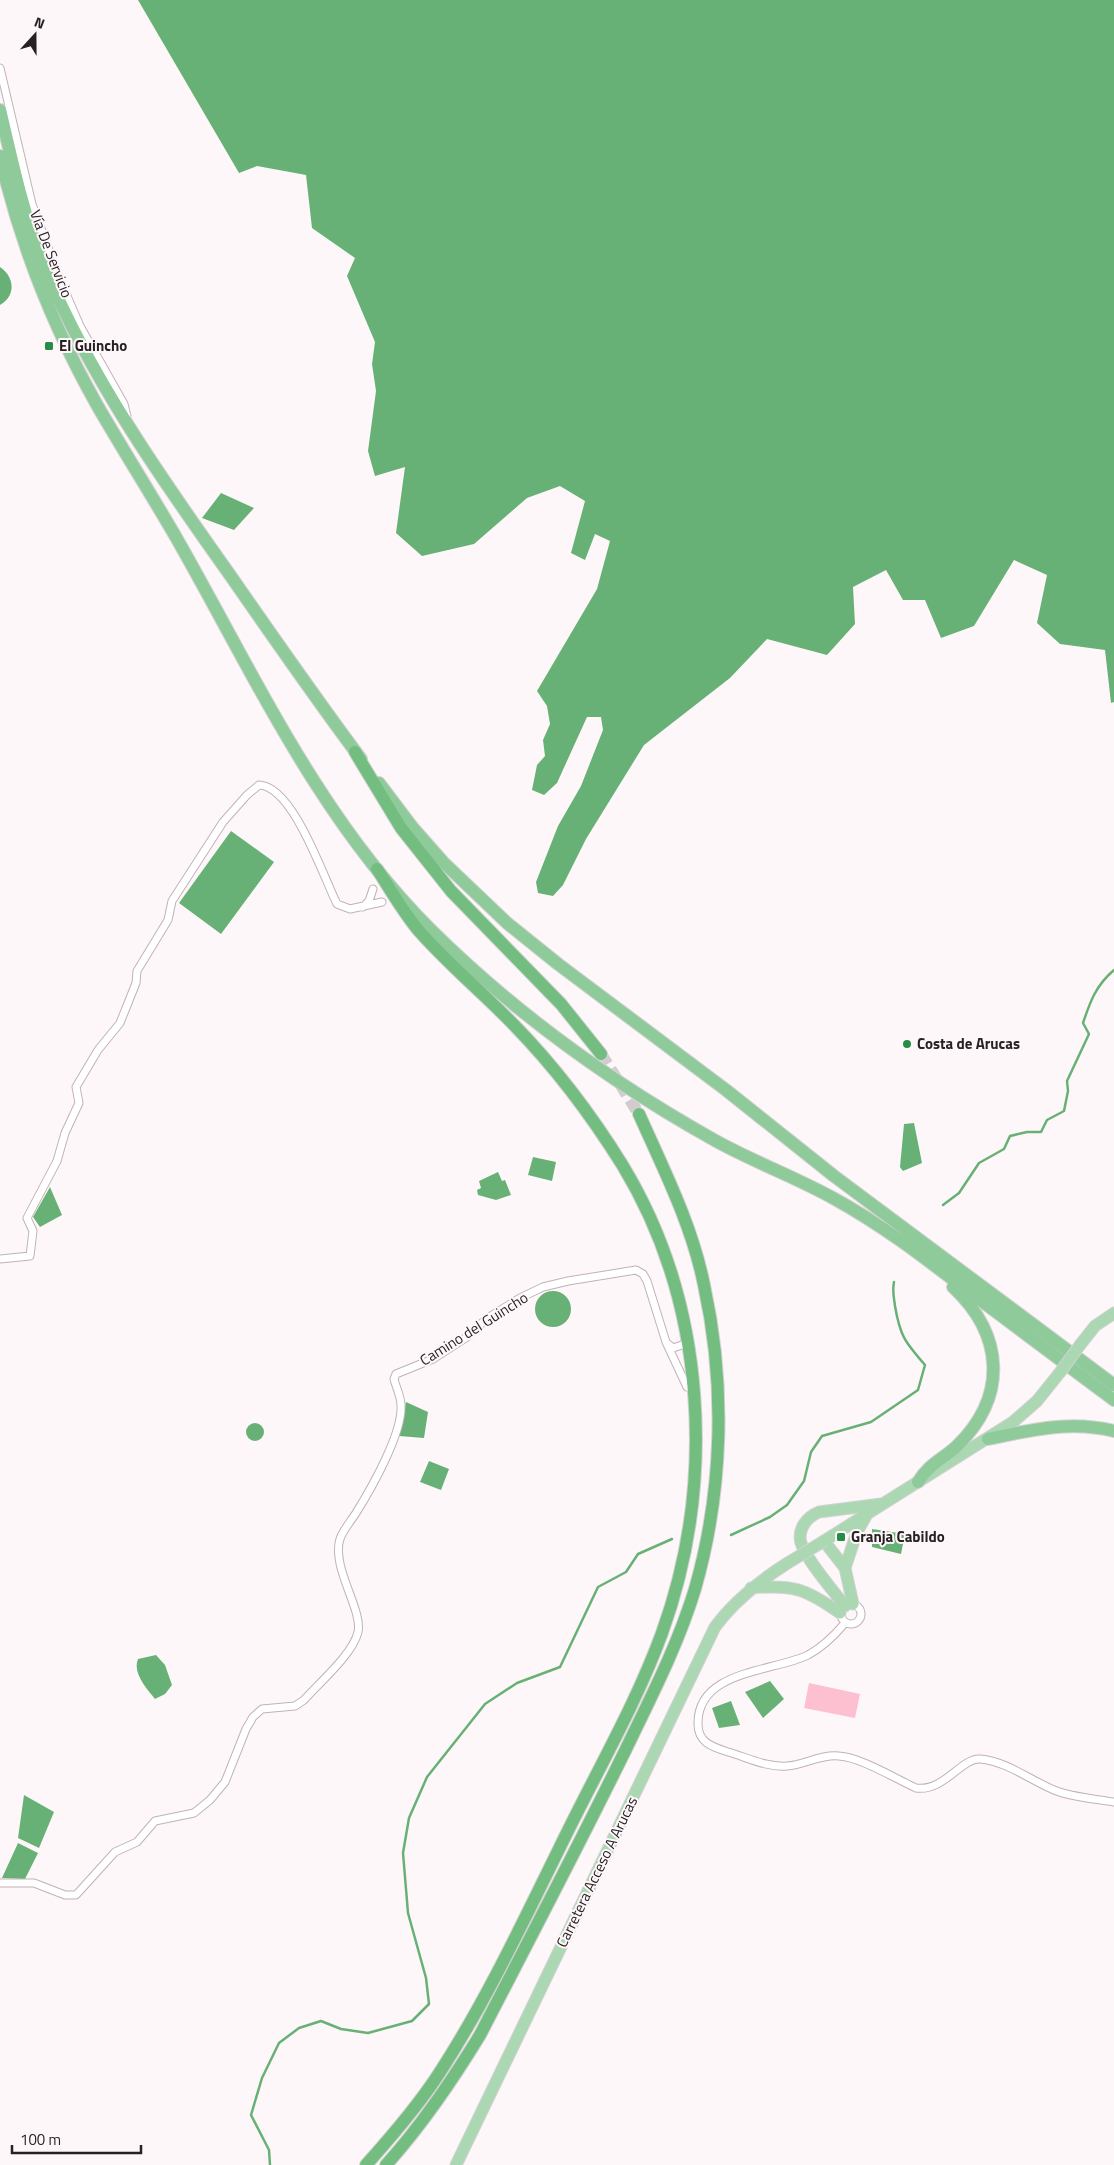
<svg xmlns="http://www.w3.org/2000/svg" width="1114" height="2165" font-family="'Titillium Web',sans-serif">
<style>
.green{fill:#fcc0d0}
.water{fill:#68b176}
.lines{fill:none;stroke-linecap:round;stroke-linejoin:round}
.stream{stroke:#68b176;stroke-width:2.5}
.motorway-tunnel{stroke:#d3ccce;stroke-width:12;stroke-dasharray:12 6;stroke-linecap:butt}
.minor-casing{stroke:#c1b2b5;stroke-width:9}
.primary-casing{stroke:#d4d3d3;stroke-width:13}
.trunk-casing{stroke:#d4d3d3;stroke-width:14}
.motorway-casing{stroke:#d4d3d3;stroke-width:14}
.minor{stroke:#fff;stroke-width:7}
.primary{stroke:#abd7b3;stroke-width:11}
.trunk{stroke:#8fca9a;stroke-width:12}
.motorway{stroke:#73bd81;stroke-width:12}
.primary-bridge-casing{stroke:#d4d3d3;stroke-width:13;stroke-linecap:butt}
.primary-bridge{stroke:#abd7b3;stroke-width:11}
.poi-dot{fill:#248e46;stroke:#fef7f9;stroke-width:2}
.labels{text-anchor:middle;stroke-width:4;stroke-linejoin:round;paint-order:stroke}
.street-label{font-size:15px;fill:#272123;stroke:#fef7f9}
.poi-label{font-size:15px;font-weight:bold;fill:#272123;stroke:#fef7f9;text-anchor:start}
</style>
<rect width="100%" height="100%" fill="#fef7f9"/>
<!-- green -->
<path class="green" d="M809,1683L860,1694L855,1718L804,1708Z"/>
<!-- water -->
<path class="water" d="M138,0H1114V702L1111,703L1105,650L1060,644L1037,623L1047,575L1014,560L974,626L941,638L925,600H903L886,570L853,587L855,624L827,655L767,639L730,678L644,745L586,839L563,885L553,896L538,893L536,882L558,826L581,786L603,730L601,717H587L557,783L544,795L532,790L537,765L545,756L543,740L550,724L547,706L537,691L597,589L610,541L595,534L585,560L571,553L585,501L560,486L527,498L474,544L422,556L396,533L405,467L375,476L368,451L376,391L372,364L375,342L347,276L355,258L312,228L306,175L257,166L239,173Z
M0,267C15,277 16,296 0,305Z
M221,493L254,508L234,530L202,518Z
M231,831L274,862L221,934L179,903Z
M914,1123L922,1163L903,1171L900,1167L904,1124Z
M533,1157L556,1162L552,1181L528,1175Z
M498,1172L502,1181L505,1180L511,1195L496,1200L478,1195L477,1190L481,1188L479,1181Z
M50,1187L62,1215L40,1227L33,1217Z
M535 1309a18 18 0 1 1 36 0a18 18 0 1 1-36 0Z
M406,1402L428,1412L424,1438L399,1436Z
M246 1432a9 9 0 1 1 18 0a9 9 0 1 1-18 0Z
M429,1461L449,1469L441,1490L420,1482Z
M872,1529L905,1534L901,1554L872,1547Z
M156,1655L165,1665L172,1685L165,1694L155,1699C147,1689 132,1673 138,1659Z
M770,1681L784,1699L763,1718L745,1692Z
M731,1701L740,1725L719,1728L712,1708Z
M24,1795L54,1812L39,1848L18,1838Z
M18,1843L38,1853L25,1879L2,1878Z"/>
<g class="lines">
<!-- stream -->
<path class="stream" d="M943,1205L959,1193L979,1163L1004,1149L1010,1136L1027,1132H1041L1047,1120L1064,1111L1068,1091L1067,1081L1089,1034L1083,1023C1090,1002 1096,985 1114,970
M731,1535L770,1517L787,1505L804,1481L811,1452L822,1436L871,1422L918,1390L925,1365C905,1342 900,1336 895,1306C894,1297 892,1291 894,1282
M270,2165L269,2150L251,2115L262,2078L279,2043L299,2028L321,2021L341,2029L368,2033L412,2021L429,2004L426,1978L408,1913L403,1853L409,1818L427,1777L485,1704L517,1683L560,1667L598,1587L626,1572L638,1554L672,1539"/>
<!-- motorway-tunnel -->
<path class="motorway-tunnel" d="M601,1054L639,1114"/>
<!-- minor casing -->
<g class="minor-casing">
<path id="minor" d="M0,68L32,204L58,275L80,326L124,404L127,416
M363,907L369,901L373,889
M0,1259L30,1256L33,1231L27,1218L57,1161L65,1133L79,1103L76,1087L98,1050L120,1023L136,983L137,971L168,920L172,901L223,822L247,795L259,785C293,786 323,876 337,904L350,909L382,902
M668,1344L673,1348L682,1345
M841 1614a10 10 0 1 1 20 0a10 10 0 1 1-20 0Z
M845,1623C834,1636 823,1647 808,1655C773,1672 697,1670 698,1724C698,1743 713,1747 728,1752C746,1757 768,1768 787,1766C804,1765 821,1754 839,1756C860,1757 896,1779 916,1788C944,1792 961,1758 980,1759C1006,1761 1030,1780 1054,1790C1070,1797 1096,1799 1114,1802
M0,1883H34L65,1895H76L115,1852L137,1842L155,1821L194,1813L210,1800L225,1782L246,1729L253,1717L262,1709L295,1706L304,1700C319,1683 353,1654 358,1632C363,1610 331,1567 340,1539C343,1530 351,1521 356,1513C371,1489 403,1433 401,1405C401,1397 396,1387 394,1379L396,1374L433,1359L467,1337L486,1319L520,1298L543,1287L568,1281L636,1270L643,1274L647,1281L666,1342L687,1387"/>
</g>
<!-- primary casing -->
<g class="primary-casing">
<path id="primary" d="M1080,1345L1095,1326L1114,1313
M845,1568L857,1532L866,1516
M751,1588C793,1584 806,1589 840,1613
M853,1604L845,1568L824,1541L1013,1422L1037,1401L1061,1371
M845,1606C833,1590 807,1561 801,1543C797,1529 807,1517 819,1512L881,1504
M456,2165L715,1627C734,1601 758,1582 786,1564"/>
</g>
<!-- trunk casing -->
<g class="trunk-casing">
<path id="trunk" d="M0,110C12,162 24,216 44,266C90,377 161,478 230,575C273,637 316,699 361,759
M0,156C20,243 53,327 97,405C123,450 151,494 177,539C254,674 319,819 431,930C516,1014 612,1083 716,1141C754,1162 795,1177 833,1198C881,1224 925,1258 968,1291C1017,1327 1065,1364 1114,1400
M379,783L413,828L443,862L507,923L558,964L726,1090L834,1176L1114,1385
M988,1439C1030,1430 1071,1420 1114,1431
M918,1482C930,1463 942,1460 957,1446C1008,1396 1004,1335 953,1287"/>
</g>
<!-- motorway casing -->
<g class="motorway-casing">
<path id="motorway" d="M355,752L401,828L451,891L561,1004L601,1054
M366,2165C392,2136 419,2105 440,2072C486,2001 522,1924 559,1849C593,1778 635,1707 662,1633C716,1483 707,1305 623,1166C592,1116 555,1067 514,1025C483,993 448,964 419,931C403,912 390,889 377,869
M386,2165C422,2125 452,2081 480,2035C529,1940 579,1845 626,1749C651,1697 678,1645 695,1589C723,1491 726,1385 704,1285C692,1225 664,1170 639,1114"/>
</g>
<!-- minor -->
<use href="#minor" class="minor"/>
<!-- primary -->
<use href="#primary" class="primary"/>
<!-- trunk -->
<use href="#trunk" class="trunk"/>
<!-- motorway -->
<use href="#motorway" class="motorway"/>
<!-- primary-bridge casing -->
<g class="primary-bridge-casing">
<path id="primary-bridge" d="M1061,1371L1080,1345
M786,1564L824,1541"/>
</g>
<!-- primary-bridge -->
<use href="#primary-bridge" class="primary-bridge"/>
</g>
<!-- markers -->
<g class="poi-dot">
<rect x="44" y="341" width="10" height="10" rx="2.5"/>
<circle cx="907" cy="1044" r="5"/>
<rect x="836" y="1532" width="10" height="10" rx="2.5"/>
</g>
<g class="labels">
<!-- street labels -->
<g class="street-label">
<text transform="translate(51 254) rotate(69)" y="5">Vía De Servicio</text>
<text transform="translate(474 1329) rotate(-32)" y="5">Camino del Guincho</text>
<text transform="translate(597 1872) rotate(-64)" y="5">Carretera Acceso A Arucas</text>
</g>
<!-- poi labels -->
<g class="poi-label">
<text x="59" y="351">El Guincho</text>
<text x="917" y="1049">Costa de Arucas</text>
<text x="851" y="1542">Granja Cabildo</text>
</g>
</g>
<!-- north arrow -->
<g transform="translate(35 35) rotate(21)" stroke="#fef7f9" stroke-width="4" paint-order="stroke">
<path d="M0-4L9 19L0 12L-9 19Z" fill="#272123"/>
<text y="-8" font-size="14" font-weight="bold" text-anchor="middle" fill="#272123">N</text>
</g>
<!-- scale -->
<path d="M12 2145v8h129v-8" fill="none" stroke="#272123" stroke-width="2.5"/>
<text x="20" y="2145" font-size="15" fill="#272123" stroke="#fef7f9" stroke-width="4" paint-order="stroke">100 m</text>
</svg>
